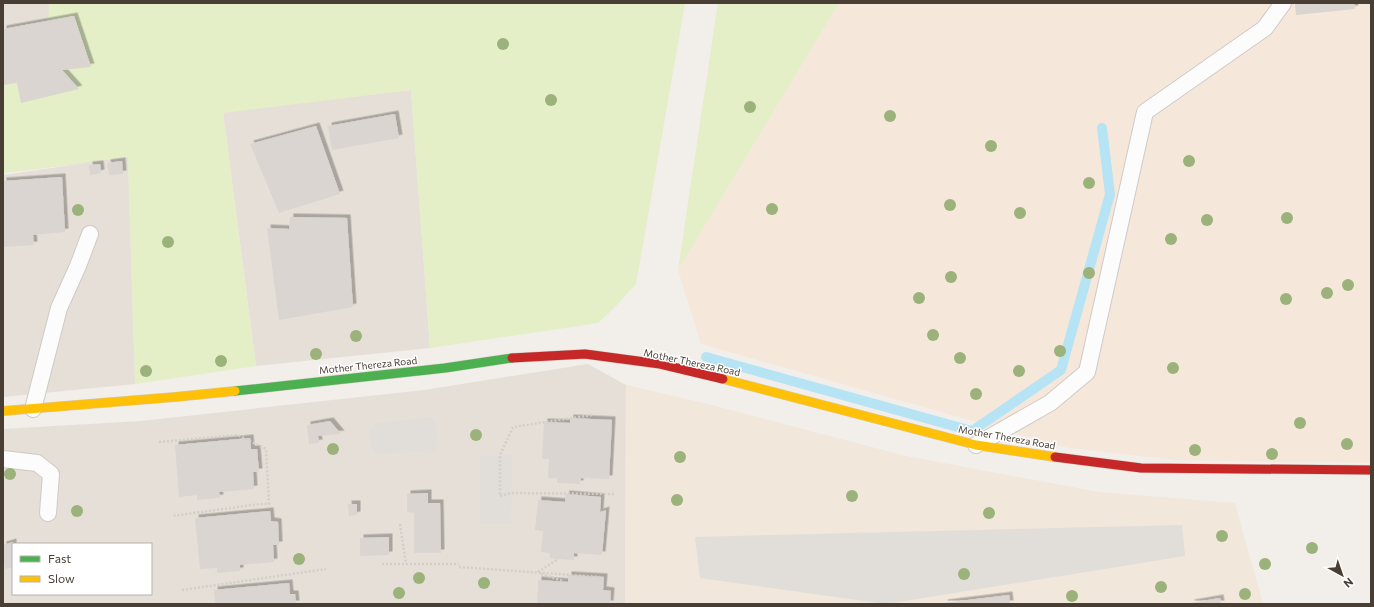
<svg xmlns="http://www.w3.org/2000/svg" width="1374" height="607" font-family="Commissioner,sans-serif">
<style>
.residential{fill:#e6dfd7;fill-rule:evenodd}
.commercial{fill:#f6e7db}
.education{fill:#f1e7db}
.green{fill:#e4eec7}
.parking{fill:#e1ddd9}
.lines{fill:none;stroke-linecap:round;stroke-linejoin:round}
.stream{stroke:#b6e4f4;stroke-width:10}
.building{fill:#dad5d0;filter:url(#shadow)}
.lane-casing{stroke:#cecac6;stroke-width:18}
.fast-casing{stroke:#d3cbc1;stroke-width:10}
.slow-casing{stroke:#d3cbc1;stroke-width:10}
.jam-casing{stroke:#d3cbc1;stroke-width:10}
.path{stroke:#d2cec9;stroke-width:2.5;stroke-dasharray:2 2;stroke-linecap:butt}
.lane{stroke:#fdfcfc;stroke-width:16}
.fast{stroke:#4caf50;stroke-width:9}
.slow{stroke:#ffc107;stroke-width:9}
.jam{stroke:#c62828;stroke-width:9}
.tree{fill:#9bb27b}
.labels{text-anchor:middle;stroke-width:3;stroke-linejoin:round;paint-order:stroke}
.street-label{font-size:10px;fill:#493e34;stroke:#fff}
</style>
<defs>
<filter id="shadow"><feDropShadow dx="3.5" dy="-3.5" stdDeviation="0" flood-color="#0004"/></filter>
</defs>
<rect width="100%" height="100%" fill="#f2eeea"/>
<!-- residential -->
<path class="residential" d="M3,3H145L128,156L135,384L3,397V175L93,162L3,173Z
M411,90L430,348L256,366L223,112Z
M588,364L626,385L625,604H3V429L141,421L424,390ZM13,544H151V594H13Z"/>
<!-- commercial -->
<path class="commercial" d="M839,3H1371V463L1174,460L1068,448L701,344L678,270Z"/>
<!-- education -->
<path class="education" d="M626,385L704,403L906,456L1099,492L1235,503L1263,604H625Z"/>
<!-- green -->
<path class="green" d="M49,3H685L636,284L613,309L598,323L430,348L411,90L223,113L256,366L135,384L128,157L3,173V76L48,29Z
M718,3H839L678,270Z"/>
<!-- parking -->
<path class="parking" d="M432,417L436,425L438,451L374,454L371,445L370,429L376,423Z
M512,455L511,524H480V456Z
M1182,525L1185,556L886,604L700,578L695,537Z"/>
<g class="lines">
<!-- stream -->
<path class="stream" d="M706,357L972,431L1061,370L1110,194L1102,128"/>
</g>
<!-- building -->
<path class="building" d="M1295,3H1354L1355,9L1296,15Z
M74,16L91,67L62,70L79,89L21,103L17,83L3,85V29Z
M395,114L399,138L332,150L328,126Z
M316,126L340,194L279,213L250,144Z
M122,161L123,174L109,175L107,163Z
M100,164L101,173L90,175L89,165Z
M62,177L65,232L33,235L34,245L3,247V181Z
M290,217L347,218L353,307L279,320L267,228L289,229Z
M570,418L612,420L609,479L581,478L580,484L557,483V478H548L549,459H542L544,422L570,423Z
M330,421L341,434L318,436L319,443L309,444L307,425Z
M250,438L251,449H257L259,472H253L254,489L219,492L220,498L197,500V495L179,497L175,445Z
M428,493V503H440L441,553H414V513L407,512V494Z
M566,494L601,497L600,512L606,510L602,555L574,553V560L558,559L550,558V553L541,552L543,531L535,530L538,500L565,502Z
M348,504H357V515L349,516Z
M270,511L271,521L278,522L279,545H273L274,562L240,565V571L217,573V568L200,569L195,518Z
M389,537V555L360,556V538Z
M13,542V567L5,569L3,560V545Z
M568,575L604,577L603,590L611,591L610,604H537L538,580L568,582Z
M289,583L290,594H295L296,604H215L214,590Z
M1009,595L1010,604H944V603Z
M1220,598L1221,604H1191V603Z"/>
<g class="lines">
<!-- lane casing -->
<g class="lane-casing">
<path id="lane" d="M33,409L59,308L78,266L90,234
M976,445L1050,403L1087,372L1145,112L1265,28L1283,3
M3,459L37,463L51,474L48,513"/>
</g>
<!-- fast casing -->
<g class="fast-casing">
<path id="fast" d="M235,391L445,368L512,358"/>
</g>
<!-- slow casing -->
<g class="slow-casing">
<path id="slow" d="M723,379L976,445L1055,457
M3,411L175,397L235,391"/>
</g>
<!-- jam casing -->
<g class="jam-casing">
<path id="jam" d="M512,358L585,354L660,364L723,379
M1055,457L1141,468L1371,470"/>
</g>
<!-- path -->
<path class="path" d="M592,415L513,427L500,455V496L511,493L614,494
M159,442L238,435L266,449L269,504H260L172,516
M400,524L406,564
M382,564H459
M459,567L600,577
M538,572L558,559
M541,574L563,581
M182,590L326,569"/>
<!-- lane -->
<use href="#lane" class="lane"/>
<!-- fast -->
<use href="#fast" class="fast"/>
<!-- slow -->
<use href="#slow" class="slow"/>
<!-- jam -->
<use href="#jam" class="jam"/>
</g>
<!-- trees -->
<g class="tree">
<circle cx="503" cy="44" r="6"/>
<circle cx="551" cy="100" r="6"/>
<circle cx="750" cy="107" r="6"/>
<circle cx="890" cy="116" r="6"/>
<circle cx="991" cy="146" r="6"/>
<circle cx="1189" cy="161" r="6"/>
<circle cx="1089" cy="183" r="6"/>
<circle cx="950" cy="205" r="6"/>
<circle cx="772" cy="209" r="6"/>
<circle cx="78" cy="210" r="6"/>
<circle cx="1020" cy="213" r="6"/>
<circle cx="1287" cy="218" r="6"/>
<circle cx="1207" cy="220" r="6"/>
<circle cx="1171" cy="239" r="6"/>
<circle cx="168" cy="242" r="6"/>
<circle cx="1089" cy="273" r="6"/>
<circle cx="951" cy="277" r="6"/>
<circle cx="1348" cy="285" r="6"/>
<circle cx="1327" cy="293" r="6"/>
<circle cx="919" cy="298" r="6"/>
<circle cx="1286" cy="299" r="6"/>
<circle cx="933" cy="335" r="6"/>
<circle cx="356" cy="336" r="6"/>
<circle cx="1060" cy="351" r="6"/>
<circle cx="316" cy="354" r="6"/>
<circle cx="960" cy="358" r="6"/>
<circle cx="221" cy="361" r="6"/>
<circle cx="1173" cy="368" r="6"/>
<circle cx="146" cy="371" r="6"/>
<circle cx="1019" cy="371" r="6"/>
<circle cx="976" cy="394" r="6"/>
<circle cx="1300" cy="423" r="6"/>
<circle cx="476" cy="435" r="6"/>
<circle cx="1347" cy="444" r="6"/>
<circle cx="333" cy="449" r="6"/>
<circle cx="1195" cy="450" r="6"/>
<circle cx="1272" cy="454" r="6"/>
<circle cx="680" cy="457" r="6"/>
<circle cx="10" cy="474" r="6"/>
<circle cx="852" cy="496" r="6"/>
<circle cx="677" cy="500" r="6"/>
<circle cx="77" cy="511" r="6"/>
<circle cx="989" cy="513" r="6"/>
<circle cx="1222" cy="536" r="6"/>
<circle cx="1312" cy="548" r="6"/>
<circle cx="299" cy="559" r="6"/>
<circle cx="1265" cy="564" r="6"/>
<circle cx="964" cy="574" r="6"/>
<circle cx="419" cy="578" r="6"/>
<circle cx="484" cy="583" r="6"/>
<circle cx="1161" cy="587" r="6"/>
<circle cx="399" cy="593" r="6"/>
<circle cx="1245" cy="594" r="6"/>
<circle cx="1072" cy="596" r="6"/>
</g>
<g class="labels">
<!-- street labels -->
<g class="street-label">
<text transform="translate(692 362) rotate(12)" y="4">Mother Thereza Road</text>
<text transform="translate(368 365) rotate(-6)" y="4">Mother Thereza Road</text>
<text transform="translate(1007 437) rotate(10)" y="4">Mother Thereza Road</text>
</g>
</g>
<!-- border -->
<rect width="1374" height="607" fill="none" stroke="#493e34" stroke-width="8"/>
<!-- legend -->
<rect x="12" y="543" width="140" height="52" fill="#ffffff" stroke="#b6b2ae"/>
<rect x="20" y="556" width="20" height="6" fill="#4caf50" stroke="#b6b2ae"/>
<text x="48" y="563" font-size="12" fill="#493e34">Fast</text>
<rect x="20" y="576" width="20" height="6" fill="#ffc107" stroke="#b6b2ae"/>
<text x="48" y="583" font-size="12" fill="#493e34">Slow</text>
<!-- north arrow -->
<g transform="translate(1342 575) rotate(140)" stroke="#ffffff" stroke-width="3" paint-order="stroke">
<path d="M0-3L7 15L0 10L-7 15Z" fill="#493e34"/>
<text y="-6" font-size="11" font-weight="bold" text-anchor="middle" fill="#493e34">N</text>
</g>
</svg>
